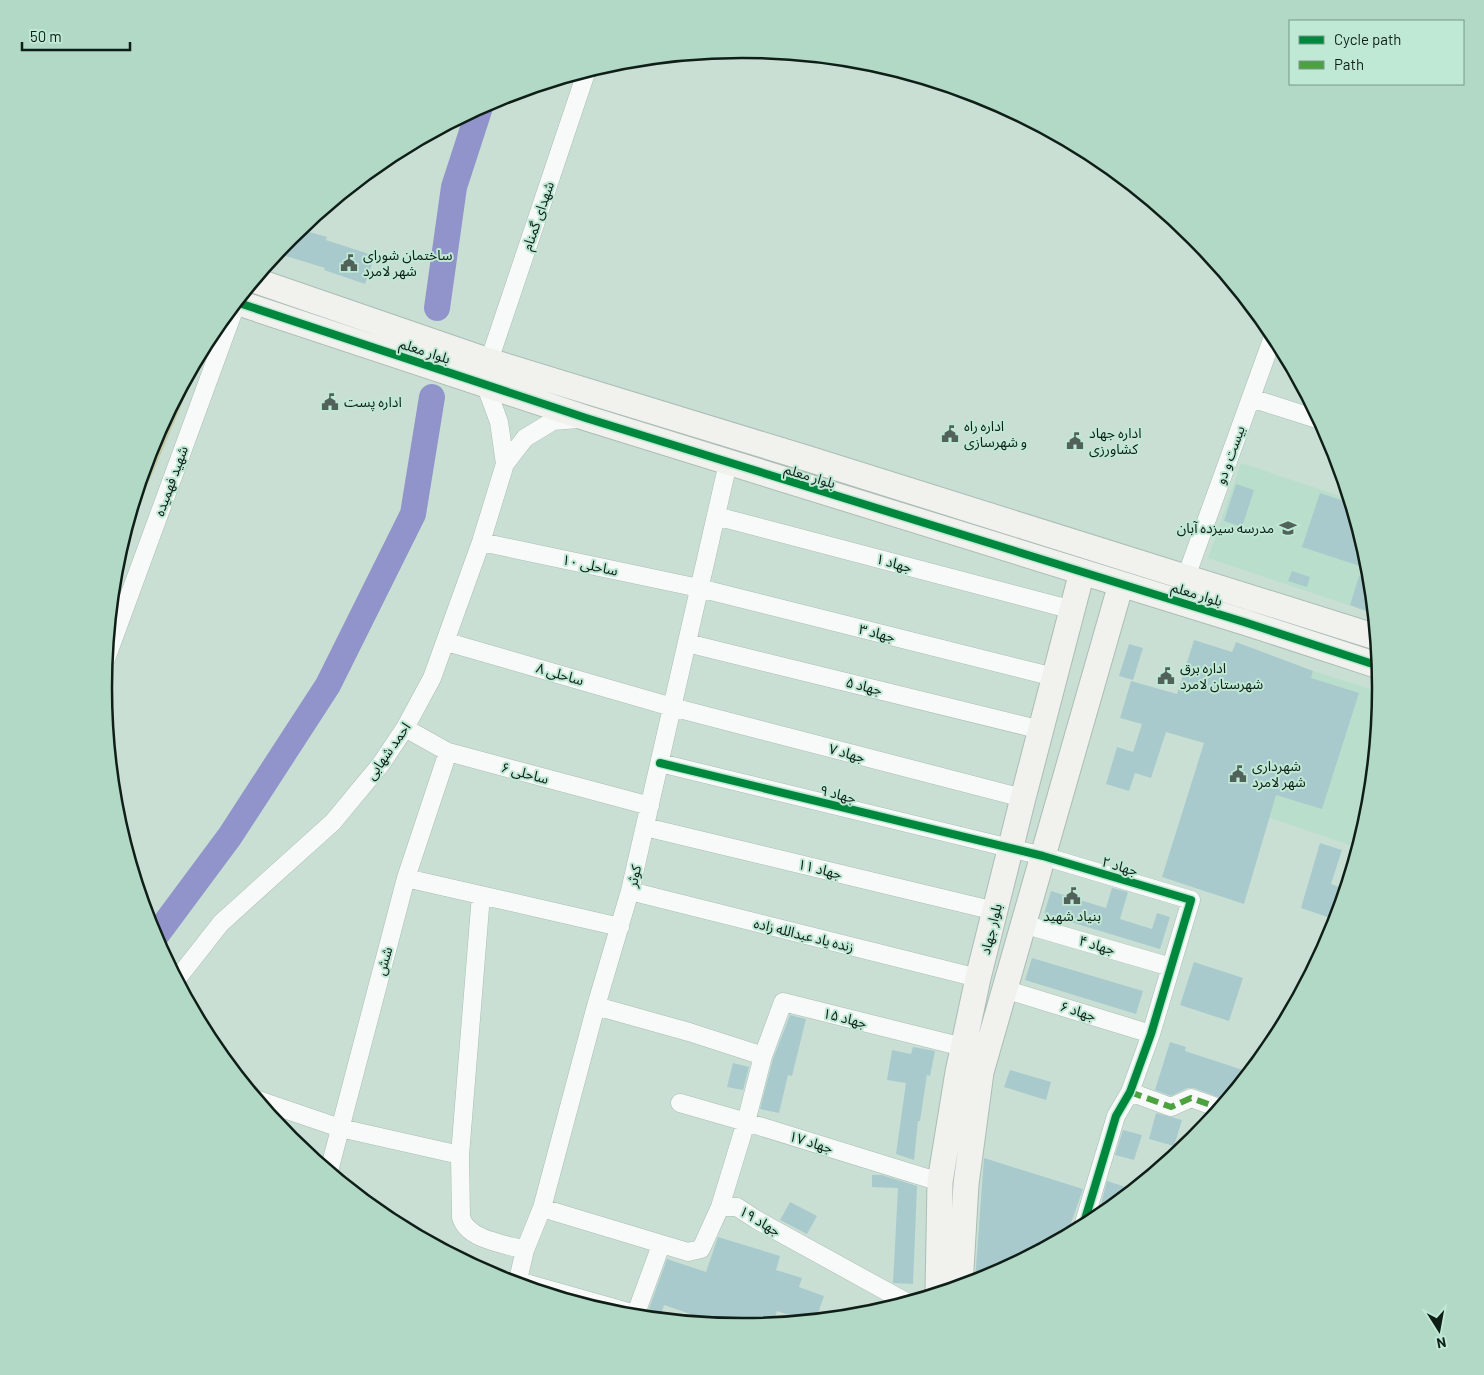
<svg xmlns="http://www.w3.org/2000/svg" width="1484" height="1375" font-family="Barlow,'Noto Sans Arabic',sans-serif">
<style>
.built{fill:#b9decc}
.grass{fill:#c2c9a4}
.lines{fill:none;stroke-linecap:round;stroke-linejoin:round}
.river{stroke:#9094cb;stroke-width:26}
.building{fill:#a9cacd}
.street-casing{stroke:#abbdb4;stroke-width:19}
.secondary-casing{stroke:#abbdb4;stroke-width:27}
.street{stroke:#f7faf9;stroke-width:18}
.secondary{stroke:#f1f1ee;stroke-width:25}
.quiet{stroke:#4da240;stroke-width:6;stroke-dasharray:12 6;stroke-linecap:butt}
.cycleway-casing{stroke:#bfe9d4;stroke-width:11}
.cycleway{stroke:#00873e;stroke-width:8}
.labels{text-anchor:middle;stroke-width:4;stroke-linejoin:round;paint-order:stroke}
.street-label{font-size:14px;fill:#0f1f18;stroke:#bfe9d4}
.poi-label{font-size:14px;fill:#0f1f18;stroke:#bfe9d4;text-anchor:start}
.rim{fill:none;stroke:#0f1f18;stroke-width:2.5}
</style>
<rect width="100%" height="100%" fill="#c9dfd4"/>
<!-- built -->
<path class="built" d="M1241,463L1349,499L1369,563L1372,595L1366,611L1208,558Z
M1313,671L1380,692L1368,812L1358,848L1268,817Z"/>
<!-- grass -->
<path class="grass" d="M213,331L139,505L133,504L152,443Z"/>
<g class="lines">
<!-- river -->
<path class="river" d="M437,308L454,187L480,107
M155,937L230,836L328,685L413,514L432,397"/>
</g>
<!-- building -->
<path class="building" d="M299,229L327,237L326,240L375,256L365,284L324,270L325,268L276,253Z
M1236,484L1254,490L1242,527L1224,521Z
M1320,493L1350,503L1369,569L1302,547Z
M1292,571L1310,577L1307,587L1288,581Z
M1359,576L1370,580L1372,595L1366,611L1350,605Z
M1194,640L1232,652L1236,642L1313,671L1311,678L1359,693L1322,809L1276,795L1244,904L1162,877L1204,743L1166,732L1151,778L1135,773L1129,791L1106,784L1117,747L1133,752L1142,724L1120,718L1131,681L1177,694Z
M1129,644L1143,648L1133,680L1119,676Z
M1320,843L1342,850L1331,884L1345,889L1336,920L1301,908Z
M1112,888L1128,892L1120,919L1152,929L1157,913L1170,917L1160,949L1044,914L1051,891L1106,908Z
M1032,958L1143,991L1136,1014L1025,980Z
M1194,962L1243,978L1229,1021L1180,1005Z
M790,1015L806,1019L792,1076L788,1075L779,1113L760,1109L773,1059Z
M1170,1042L1186,1047L1185,1051L1249,1072L1226,1100L1194,1088H1187L1171,1096L1155,1090Z
M913,1047L935,1051L930,1076L927,1075L920,1121H918L914,1160L896,1154L906,1083L887,1080L892,1050L911,1054Z
M733,1063L749,1067L743,1090L727,1087Z
M1010,1070L1051,1082L1046,1100L1004,1087Z
M1156,1113L1182,1120L1174,1146L1149,1139Z
M1123,1130L1142,1135L1134,1160L1115,1155Z
M984,1158L1083,1189L1067,1235L986,1278L975,1281Z
M872,1175H882L917,1186L913,1284L893,1283L898,1188L872,1187Z
M1107,1181L1126,1187L1123,1197L1108,1210L1100,1208Z
M790,1202L817,1216L807,1234L780,1220Z
M718,1237L780,1256L776,1270L802,1278L799,1287L824,1296L816,1319L803,1320L777,1311L773,1323L742,1326L694,1321L696,1316L664,1305L660,1318L646,1317L667,1259L706,1272Z"/>
<g class="lines">
<!-- street casing -->
<g class="street-casing">
<path id="street" d="M489,361L587,70
M485,384L499,422L505,464
M1251,398L1320,420
M716,516L1073,610
M481,542L699,588L1054,677
M1186,577L1274,334
M447,642L672,707L1023,798
M687,643L1041,730
M106,659L237,302
M405,728L448,752L650,806
M660,763L1043,856L1191,900L1151,1034L1130,1092L1116,1116L1083,1226
M645,827L995,911
M406,878L620,927
M630,891L978,978
M481,895L460,1155L461,1217C467,1240 505,1244 525,1250
M1023,924L1171,967
M177,979L221,923L333,822L381,764L405,728L432,678L481,542L505,464L525,438L553,421L578,419
M1004,989L1151,1034
M596,1006L689,1032L763,1056
M1130,1092L1171,1107L1191,1098L1219,1108
M258,1100L340,1128L460,1155
M680,1103L746,1122L720,1207
M329,1171L406,878L448,752
M940,1182L746,1122L763,1056L783,1002L963,1047
M542,1208L688,1252L701,1249L720,1207H737L757,1220L906,1302
M518,1281L635,1314
M517,1284L525,1250L542,1208L596,1006L630,891L728,463
M635,1316L661,1245"/>
</g>
<!-- secondary casing -->
<g class="secondary-casing">
<path id="secondary" d="M254,280L489,361L809,459L1376,637
M236,302L586,418L1244,622L1379,666
M960,1286L966,1184L981,1072L1121,584
M938,1292L940,1182L958,1072L978,978L1023,798L1082,572"/>
</g>
<!-- street -->
<use href="#street" class="street"/>
<!-- secondary -->
<use href="#secondary" class="secondary"/>
<!-- quiet -->
<path class="quiet" d="M1130,1092L1171,1107L1191,1098L1219,1108"/>
<!-- cycleway casing -->
<g class="cycleway-casing">
<path id="cycleway" d="M236,302L586,418L1244,622L1379,666
M660,763L1043,856L1191,900L1151,1034L1130,1092L1116,1116L1083,1226"/>
</g>
<!-- cycleway -->
<use href="#cycleway" class="cycleway"/>
</g>
<!-- icons -->
<defs>
<g id="civic-bare" transform="scale(1.35)"><path d="M-.6-6.5H3V-4.5H.6V-3L4-1V1h2V6H-6V1h2V-1L-.6-3ZM-1.2 2.5V6h2.4V2.5Z" fill="#50625a" stroke="#bfe9d4" stroke-width="2.5" paint-order="stroke"/></g>
<g id="school-bare" transform="scale(1.35)"><path d="M0-5L7-2L0 1L-7-2ZM-4 1L0 2.5L4 1V4Q0 6-4 4Z" fill="#50625a" stroke="#bfe9d4" stroke-width="2.5" paint-order="stroke"/></g>
</defs>
<g fill-rule="evenodd">
<use href="#civic-bare" x="349" y="263"/>
<use href="#civic-bare" x="330" y="402"/>
<use href="#civic-bare" x="950" y="434"/>
<use href="#civic-bare" x="1075" y="441"/>
<use href="#school-bare" x="1288" y="528"/>
<use href="#civic-bare" x="1166" y="676"/>
<use href="#civic-bare" x="1238" y="774"/>
<use href="#civic-bare" x="1072" y="896"/>
</g>
<g class="labels">
<!-- street labels -->
<g class="street-label">
<text transform="translate(538 216) rotate(-71)" y="5">شهدای گمنام</text>
<text transform="translate(425 351) rotate(18)" y="5">بلوار معلم</text>
<text transform="translate(1230 455) rotate(-70)" y="5">بیست و دو</text>
<text transform="translate(810 476) rotate(17)" y="5">بلوار معلم</text>
<text transform="translate(171 481) rotate(-70)" y="5">شهید فهمیده</text>
<text transform="translate(894 563) rotate(15)" y="5">جهاد ۱</text>
<text transform="translate(590 565) rotate(12)" y="5">ساحلی ۱۰</text>
<text transform="translate(1197 594) rotate(17)" y="5">بلوار معلم</text>
<text transform="translate(877 633) rotate(14)" y="5">جهاد ۳</text>
<text transform="translate(560 674) rotate(16)" y="5">ساحلی ۸</text>
<text transform="translate(864 686) rotate(14)" y="5">جهاد ۵</text>
<text transform="translate(388 751) rotate(-55)" y="5">احمد شهابی</text>
<text transform="translate(847 753) rotate(15)" y="5">جهاد ۷</text>
<text transform="translate(525 773) rotate(15)" y="5">ساحلی ۶</text>
<text transform="translate(838 794) rotate(14)" y="5">جهاد ۹</text>
<text transform="translate(1120 866) rotate(16)" y="5">جهاد ۲</text>
<text transform="translate(820 869) rotate(14)" y="5">جهاد ۱۱</text>
<text transform="translate(634 876) rotate(-77)" y="5">کوثر</text>
<text transform="translate(991 929) rotate(-76)" y="5">بلوار جهاد</text>
<text transform="translate(804 935) rotate(14)" y="5">زنده یاد عبدالله زاده</text>
<text transform="translate(1097 945) rotate(16)" y="5">جهاد ۴</text>
<text transform="translate(384 961) rotate(-75)" y="5">شش</text>
<text transform="translate(1078 1011) rotate(17)" y="5">جهاد ۶</text>
<text transform="translate(845 1018) rotate(14)" y="5">جهاد ۱۵</text>
<text transform="translate(811 1142) rotate(17)" y="5">جهاد ۱۷</text>
<text transform="translate(760 1221) rotate(30)" y="5">جهاد ۱۹</text>
</g>
<!-- poi labels -->
<g class="poi-label">
<text x="363" y="260">ساختمان شورای<tspan x="363" dy="16">شهر لامرد</tspan></text>
<text x="344" y="407">اداره پست</text>
<text x="964" y="431">اداره راه<tspan x="964" dy="16">و شهرسازی</tspan></text>
<text x="1089" y="438">اداره جهاد<tspan x="1089" dy="16">کشاورزی</tspan></text>
<text x="1274" y="533" text-anchor="end">مدرسه سیزده آبان</text>
<text x="1180" y="673">اداره برق<tspan x="1180" dy="16">شهرستان لامرد</tspan></text>
<text x="1252" y="771">شهرداری<tspan x="1252" dy="16">شهر لامرد</tspan></text>
<text x="1072" y="921" text-anchor="middle">بنیاد شهید</text>
</g>
</g>
<!-- crop -->
<path d="M0 0H1484V1375H0ZM112 688a630 630 0 1 1 1260 0a630 630 0 1 1-1260 0Z" fill="#b1d9c5" fill-rule="evenodd"/>
<path class="rim" d="M112 688a630 630 0 1 1 1260 0a630 630 0 1 1-1260 0Z"/>
<!-- legend -->
<rect x="1289" y="20" width="175" height="65" fill="#bfe9d4" stroke="#799889"/>
<rect x="1299" y="36" width="25" height="8" fill="#00873e" stroke="#799889"/>
<text x="1334" y="45" font-size="15" fill="#0f1f18">Cycle path</text>
<rect x="1299" y="61" width="25" height="8" fill="#4da240" stroke="#799889"/>
<text x="1334" y="70" font-size="15" fill="#0f1f18">Path</text>
<!-- north arrow -->
<g transform="translate(1439 1330) rotate(169)" stroke="#bfe9d4" stroke-width="4" paint-order="stroke">
<path d="M0-4L9 19L0 12L-9 19Z" fill="#0f1f18"/>
<text y="-8" font-size="14" font-weight="bold" text-anchor="middle" fill="#0f1f18">N</text>
</g>
<!-- scale -->
<path d="M22 42v8h108v-8" fill="none" stroke="#0f1f18" stroke-width="2.5"/>
<text x="30" y="42" font-size="15" fill="#0f1f18" stroke="#bfe9d4" stroke-width="4" paint-order="stroke">50 m</text>
</svg>
